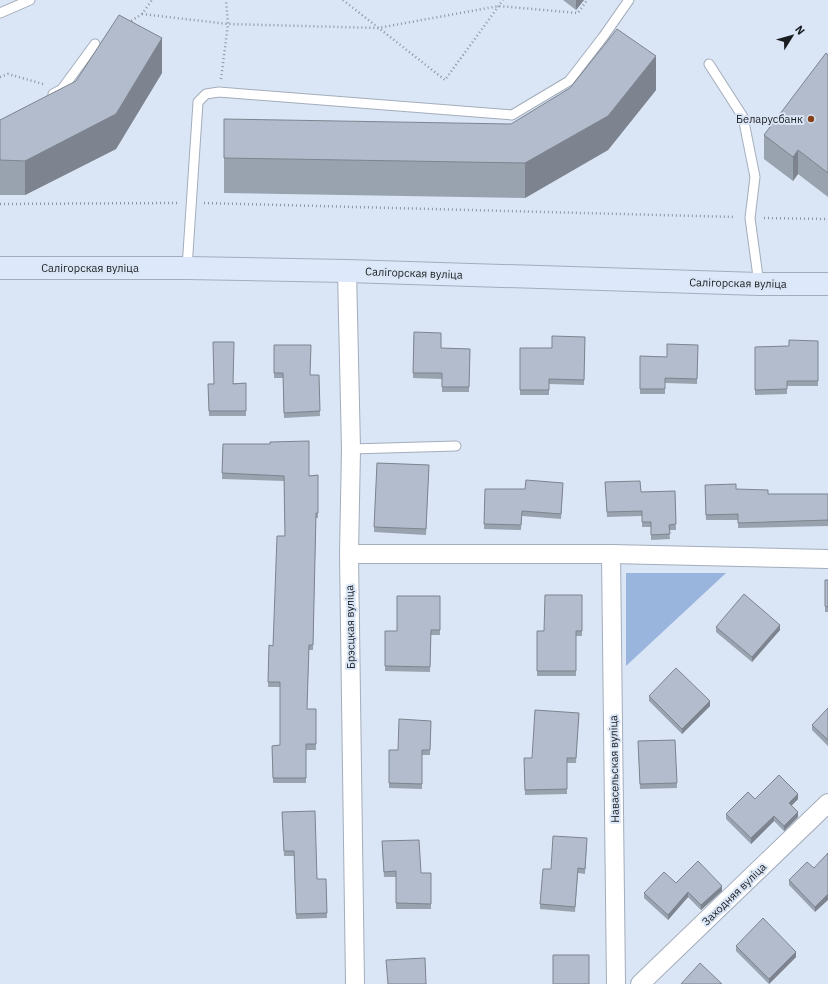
<svg xmlns="http://www.w3.org/2000/svg" width="828" height="984" font-family="'IBM Plex Sans',sans-serif">
<style>
.green{fill:#99b5dd}
.lines{fill:none;stroke-linecap:round;stroke-linejoin:round}
.service-casing{stroke:#a3adbc;stroke-width:11}
.minor-casing{stroke:#a3adbc;stroke-width:20}
.secondary-casing{stroke:#a3adbc;stroke-width:24}
.path{stroke:#8c94a0;stroke-width:2.5;stroke-dasharray:1 3;stroke-linecap:butt}
.service{stroke:#fff;stroke-width:9}
.minor{stroke:#fff;stroke-width:18}
.secondary{stroke:#dde9fb;stroke-width:22}
.wall{fill:#99a2af}
.shaded-wall{fill:#7d848f}
.building{fill:#b2bccc;stroke:#7d848f}
.poi-dot{fill:#864119;stroke:#dae5f5;stroke-width:1.5}
.labels{text-anchor:middle;stroke-width:4;stroke-linejoin:round;paint-order:stroke}
.poi-label{font-size:11px;fill:#191d22;stroke:#dae5f5;text-anchor:end}
.street-label{font-size:11px;fill:#191d22;stroke:#dae5f5}
</style>
<rect width="100%" height="100%" fill="#dae5f5"/>
<!-- green -->
<path class="green" d="M626,573H726L626,666Z"/>
<g class="lines">
<!-- service casing -->
<g class="service-casing">
<path id="service" d="M0,13L30,0
M709,64L743,117L755,177L750,218L759,284
M53,94L62,89L95,44
M187,268L198,102L206,94L219,92L512,115L569,81L603,37L629,0
M351,449L456,446"/>
</g>
<!-- minor casing -->
<g class="minor-casing">
<path id="minor" d="M347,271L351,449L349,554L355,984
M349,554H611L828,559
M611,554L616,984
M640,984L828,803"/>
</g>
<!-- secondary casing -->
<g class="secondary-casing">
<path id="secondary" d="M0,268H187L347,271L759,284H828"/>
</g>
<!-- path -->
<path class="path" d="M343,0L445,80L503,0
M142,14L228,24L378,28L499,6L578,13L587,0
M128,23L142,14L152,0
M0,77L8,74L43,84
M221,79L228,24L226,0
M204,203L735,217
M0,204L177,203
M764,218L828,219"/>
<!-- service -->
<use href="#service" class="service"/>
<!-- minor -->
<use href="#minor" class="minor"/>
<!-- secondary -->
<use href="#secondary" class="secondary"/>
</g>
<!-- wall -->
<path class="wall" d="M563,0H584L576,10Z
M828,55V197L798,174L793,181L764,159V135Z
M162,73L116,149L25,195H0V120Z
M656,90L608,150L525,198L224,193V158L511,124Z
M414,332L441,348L470,349L469,392H442V379L413,378Z
M585,337L584,385L549,384V395H520V348H552Z
M818,341V386H787V394L755,395V347L789,346Z
M274,345L311,375H319L320,416L284,418L283,378H274Z
M698,345L697,384L665,383V394H640V356L667,357Z
M246,383V416H209L208,384Z
M223,444L309,476L318,475V518H316L313,650H309L307,709H316V750H306V783H273L272,746L280,745V687H268L269,645L273,646L285,536L284,481L222,479Z
M377,463L429,465L426,535L374,532Z
M605,482L641,492L675,491L676,530H669L670,539L651,540V527H642V516L607,517Z
M705,485L768,494H828V526L738,528V520H706Z
M563,488L561,519L522,516L521,530L484,529L485,489H525Z
M828,580V612H825V606Z
M582,595V636H576V676H537V631H544Z
M440,596V635H431L430,672L385,671V631H397Z
M716,627L780,630L752,662L716,632Z
M649,696L710,706L682,734L649,701Z
M828,708V746L812,730V725Z
M579,713L576,763H567V794L525,795L524,758H532Z
M431,721L430,755H422V789L389,788V750H398Z
M675,740L677,788L640,789L638,741Z
M755,799H798L791,806L798,817L784,831L774,821L751,844L726,819V814Z
M282,812L317,879H326L327,918L296,919L294,856H284Z
M587,843L585,874L578,873L575,912L540,909V904L551,869Z
M382,846L421,873H431V909H396V877H384Z
M828,853L815,912L789,885V880L814,868Z
M676,883L722,891L701,910L688,897L668,920L644,898V893Z
M736,946L796,957L769,984L736,951Z"/>
<!-- shaded-wall -->
<path class="shaded-wall" d="M576,0H584L576,10Z
M162,38V73L116,149L25,195V161Z
M656,56V90L608,150L525,198V163Z
M798,150V174L793,181V157Z
M780,625V630L752,662V657Z
M710,701V706L682,734V729Z
M798,794V799L789,808V803Z
M798,812V817L784,831V826Z
M774,816V821L751,844V838Z
M722,886V891L701,910V905Z
M688,892V897L668,920V915Z
M828,894V900L815,912V907Z
M796,952V957L769,984V979Z"/>
<!-- building -->
<path class="building" d="M119,15L162,38L116,114L25,161L0,160V120L76,81Z
M617,29L656,56L608,116L525,163L224,158V119L511,124L570,88Z
M826,53L828,55V173L798,150L793,157L764,135Z
M414,332L441,333V348L470,349L469,387H442V373H413Z
M552,336L585,337L584,380L549,379V390H520V348H552Z
M789,340L818,341V381H787V389L755,390V347L789,346Z
M213,342H234L233,384L246,383V411H209L208,384H214Z
M667,344L698,345L697,379L665,378V389H640V356L667,357Z
M274,345H311L310,375H319L320,411L284,413L283,373H274Z
M309,441V476L318,475V513H316L313,645H309L307,709H316V744H306V778H273L272,746L280,745V682H268L269,645L273,646L277,536H285L284,476L222,473L223,444H270V442Z
M377,463L429,465L426,529L374,527Z
M526,480L563,483L561,514L522,511L521,525L484,524L485,489H525Z
M640,481L641,492L675,491L676,524L669,525L670,534L651,535V522H642V511L607,512L605,482Z
M736,484V489L768,490V494H828V520L738,523V514L706,515L705,485Z
M825,580H828V607L825,606Z
M744,594L780,625L752,657L716,627Z
M545,595H582V631H576V671H537V631H544Z
M397,596H440V630H431L430,667L385,666V631H397Z
M676,668L710,701L682,729L649,696Z
M828,708V740L812,725Z
M535,710L579,713L576,758H567V789L525,790L524,758H532Z
M399,719L431,721L430,750H422V784L389,783V750H398Z
M675,740L677,783L640,784L638,741Z
M779,775L798,794L789,803L798,812L784,826L774,816L751,838L726,814L748,792L755,799Z
M315,811L317,879H326L327,913L296,914L294,851H284L282,812Z
M553,836L587,838L585,869L578,868L575,907L540,904L543,869H551Z
M419,840L421,873H431V904L396,903V871L384,872L382,841Z
M828,853V894L815,907L789,880L807,862L814,868Z
M698,861L722,886L701,905L688,892L668,915L644,893L664,872L676,883Z
M763,918L796,952L769,979L736,946Z
M553,955H589V984H553Z
M425,958L426,984H388L386,960Z
M700,963L722,984H681Z"/>
<!-- markers -->
<circle class="poi-dot" cx="811" cy="119" r="4"/>
<g class="labels">
<!-- poi labels -->
<g class="poi-label">
<text x="803" y="123">Беларусбанк</text>
</g>
<!-- street labels -->
<g class="street-label">
<text x="90" y="272">Салігорская вуліца</text>
<text transform="translate(414 273) rotate(2)" y="4">Салігорская вуліца</text>
<text transform="translate(738 283) rotate(1)" y="4">Салігорская вуліца</text>
<text transform="translate(350 627) rotate(-91)" y="4">Брэсцкая вуліца</text>
<text transform="translate(614 769) rotate(-91)" y="4">Навасельская вуліца</text>
<text transform="translate(734 894) rotate(-44)" y="4">Заходняя вуліца</text>
</g>
</g>
<!-- north arrow -->
<g transform="translate(792 36) rotate(53)" stroke="#dae5f5" stroke-width="3" paint-order="stroke">
<path d="M0-3L7 15L0 10L-7 15Z" fill="#191d22"/>
<text y="-6" font-size="11" font-weight="bold" text-anchor="middle" fill="#191d22">N</text>
</g>
</svg>
